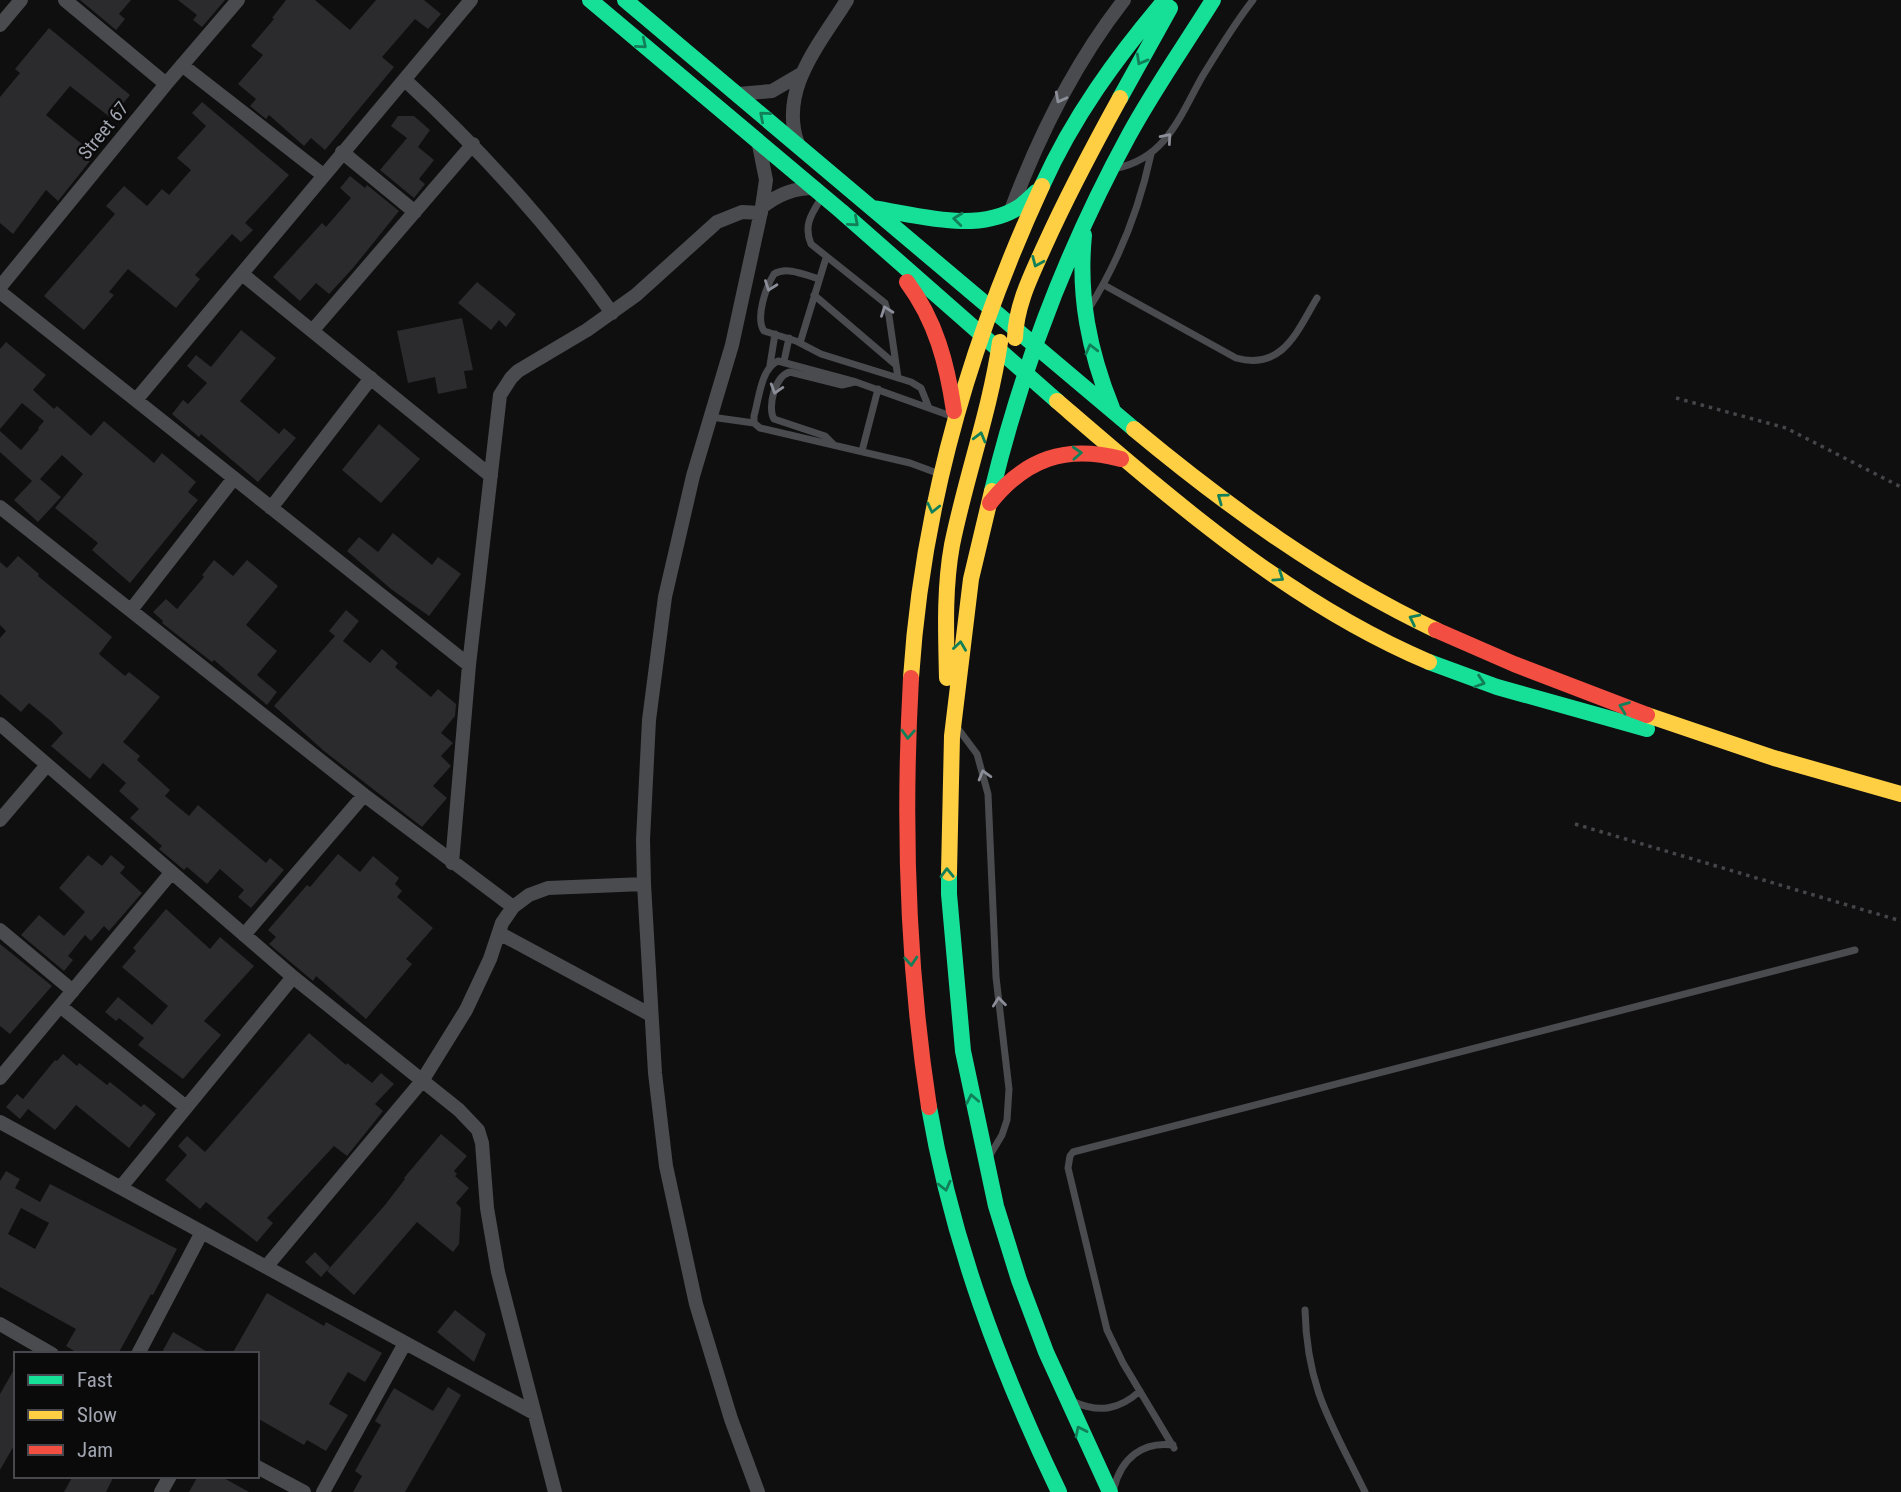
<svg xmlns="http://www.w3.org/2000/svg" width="1901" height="1492" font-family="'Roboto Condensed',sans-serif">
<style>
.building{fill:#2b2b2d;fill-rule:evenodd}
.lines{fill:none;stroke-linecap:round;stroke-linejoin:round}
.path{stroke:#454649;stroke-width:3.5;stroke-dasharray:3.5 5;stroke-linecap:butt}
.lane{stroke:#4a4b4e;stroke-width:7}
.street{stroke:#4a4b4e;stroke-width:14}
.fast{stroke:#16e098;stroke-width:16}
.slow{stroke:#ffcf43;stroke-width:16}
.jam{stroke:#f24e42;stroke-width:16}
.oneway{stroke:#118059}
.oneway2{stroke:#8b8e98}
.labels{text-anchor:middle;stroke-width:5;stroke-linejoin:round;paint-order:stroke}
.street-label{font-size:19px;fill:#a1a5b0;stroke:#0a0a0b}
</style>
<rect width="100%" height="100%" fill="#0f0f10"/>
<!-- building -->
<path class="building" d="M80,0H131L119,14L125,19L116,30Z
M178,0H225L202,27L193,20L197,15Z
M286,0H315L350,30L376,0H424L441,14L428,29L415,19L382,57L394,67L325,150L311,138L304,146L269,115L266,119L250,106L256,99L238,84L263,55L251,46L274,19L272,18Z
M49,28L130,95L111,118L70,86L46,115L83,145L78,152L90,161L58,201L46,190L13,234L0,223V97L20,73L15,69Z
M202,102L289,175L245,223L253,230L241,242L232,234L195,275L200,279L176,308L128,269L109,292L114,295L84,330L44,296L115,214L106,206L124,186L147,206L162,189L169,195L191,170L177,158L206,126L192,113Z
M398,116H414L430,130L418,147L434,160L419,179L425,184L414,198L380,170L407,138L391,126Z
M350,176L365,188L367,185L399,211L353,268L329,294L316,283L300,301L273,277L322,223L326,227L351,198L340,188Z
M477,282L516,314L506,327L499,320L491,330L458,303Z
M462,318L473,370L464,371L467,388L438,394L435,377L408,383L397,331Z
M241,330L276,358L240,401L279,434L284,428L296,438L258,482L201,434L199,437L172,414L183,400L188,404L207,383L187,366L196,355L211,367Z
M6,342L46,375L33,390L54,409L57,406L91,436L104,421L154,463L162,453L196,482L188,492L198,500L130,583L92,550L98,543L55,508L83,474L62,455L40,479L61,497L38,522L14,500L32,481L0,452V431L21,450L39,429L38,428L44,421L22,403L0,429V349Z
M379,424L420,459L381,503L342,470Z
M393,533L432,565L438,557L461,574L429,616L391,589L347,551L359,537L378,552Z
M18,556L39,574L38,576L112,637L99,654L125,676L129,672L160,697L123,742L140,756L137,760L170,790L165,796L189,816L198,805L266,863L270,858L284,870L251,908L238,897L244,890L220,869L207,884L187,867L184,870L159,849L162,846L130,818L139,809L119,791L126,783L103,763L90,779L51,746L63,733L52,722L29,703L21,712L0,694V638L6,631L0,625V562L7,568Z
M214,560L233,576L247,560L278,586L246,625L277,651L257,675L277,692L267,705L214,660L212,662L162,623L163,621L153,612L166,599L177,609L204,577L202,575Z
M346,610L359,621L343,641L370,663L382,649L398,663L395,667L431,697L438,689L456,704L455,716L441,733L453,743L441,756L451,766L433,786L447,798L422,827L324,751L274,706L335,636L329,631Z
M338,854L360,872L373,856L399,878L395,884L402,891L397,897L433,928L406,959L412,964L366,1019L316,976L313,981L269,944L276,937L268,930L307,885L310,887Z
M88,855L102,866L111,855L125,867L120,873L142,893L109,931L104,926L91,941L85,935L68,956L73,960L64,971L21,935L39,915L64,936L85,912L59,888Z
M166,909L210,949L220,937L254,966L204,1021L221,1035L183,1079L138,1045L144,1038L119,1018L116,1021L105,1012L118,997L152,1025L168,1006L122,967L136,951L133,948Z
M0,944L52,986L10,1034L0,1026Z
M309,1033L346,1065L347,1063L372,1083L381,1073L394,1084L375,1104L383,1111L347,1156L334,1146L267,1218L273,1223L257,1242L206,1202L200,1209L165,1180L187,1155L178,1146L187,1136L205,1152Z
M63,1054L77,1066L79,1063L107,1085L110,1082L141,1107L144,1104L156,1114L129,1148L76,1105L55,1130L28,1109L20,1119L6,1107L17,1094L23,1099L55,1060L57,1061Z
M441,1134L467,1156L454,1171L457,1174L455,1176L469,1188L456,1203L461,1208L459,1244L453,1252L417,1222L354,1295L327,1271L385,1205L405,1179L404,1178Z
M6,1171L20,1179L15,1188L40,1202L50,1184L177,1249L153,1295L151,1294L118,1354H79L66,1346L76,1329L0,1287V1181ZM21,1208L49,1223L35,1249L8,1234Z
M315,1252L330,1267L321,1277L305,1262Z
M267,1293L324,1326L326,1322L382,1353L365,1382L348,1372L329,1404L348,1415L326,1451L307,1440L304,1445L257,1418V1354H232Z
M455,1310L486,1334L474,1362L437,1332Z
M173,1332L211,1354H161Z
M16,1366V1442L0,1470V1394Z
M448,1387L461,1395L405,1492H353L362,1476L355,1471L381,1425L375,1421L394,1388L433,1411Z
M73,1476H114L106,1492H64Z
M198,1476H220L249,1492H189Z"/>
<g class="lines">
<!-- path -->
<path class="path" d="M1676,398L1786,428L1901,487
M1575,824L1901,921"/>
<!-- lane -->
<path class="lane" d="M1117,168C1166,158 1180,116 1202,77C1218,51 1234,24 1253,0
M822,197C812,213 803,225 811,244L885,303L889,316L898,378
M819,279C805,275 787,266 774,274C766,287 755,318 764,331L796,341L821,354L911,382L921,388L929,408
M1104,285L1236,358C1283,371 1297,331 1317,298
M814,295L896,365
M1088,310C1119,261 1139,210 1151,154
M800,343L826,258
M784,361L789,338
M770,365L775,334
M711,417L754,423
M834,445L825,436L774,419C767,407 775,376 790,372L842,385L855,382
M862,451L878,389
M937,473L910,463L760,428L754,423V416C759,399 761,368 778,361L856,382L951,416
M956,726L977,754L988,794L996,977L1009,1089L1007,1120L1002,1135L990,1155
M1305,1310C1307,1390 1332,1424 1365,1492
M1074,1402C1099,1413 1119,1410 1140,1391
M1174,1448L1123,1363L1107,1330L1068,1168L1070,1156L1073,1152L1855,950
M1114,1488C1121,1459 1142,1441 1173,1445"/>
<!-- street -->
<path class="street" d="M65,0L166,84
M0,25L21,0
M182,65L323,175
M405,80C482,151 551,227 612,313
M738,94L772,91L801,74
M798,144C778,90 820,44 847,0
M342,152L415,212
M762,207C779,194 794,188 815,188
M1011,210C1039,135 1074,64 1124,0
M242,274L491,476
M0,287L166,84L238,0
M0,292L469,665
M313,330L473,144
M136,400L471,0
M0,507L364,795L513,907
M271,508L371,378
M131,610L234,478
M0,724L293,977L459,1110L478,1130L482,1143L487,1208L498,1272L555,1492
M0,820L47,765
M452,863L469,665L500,395L511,378L518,371L587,330L636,295L717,222L742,212L761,213
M0,930L73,991
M499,933L651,1015
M244,935L364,795
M60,1006L186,1107
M0,1078L171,873
M0,1122L534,1413
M121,1187L293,977
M266,1267L422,1081L466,1010L490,959L502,923L513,907L529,895L548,888L644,884
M0,1324L52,1354
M138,1354L202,1232
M257,1467L304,1492
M161,1492L170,1476
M323,1492L405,1343
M758,1492L731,1419L696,1304L666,1166L655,1073L644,884L643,840L649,720L665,597L693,476L732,345L762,207L766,180L758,140"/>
<!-- fast -->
<path class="fast" d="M590,0L841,211L1057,401
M625,0L1134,429
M1120,98L1170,8
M1042,186C1073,117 1116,58 1165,0
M872,208C918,215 977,234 1019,207C1025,203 1031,197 1036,192
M1084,235C1078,296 1089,351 1112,408
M992,491C1022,367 1068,247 1129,135C1154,89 1185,45 1213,0
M1429,662L1497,687L1647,729
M949,873V894L963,1051L996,1206L1019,1280L1046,1352L1110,1492
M929,1107C952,1242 1000,1369 1059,1492"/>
<!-- slow -->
<path class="slow" d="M1015,338C1016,305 1031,276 1044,247C1067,196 1093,147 1120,98
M1057,401C1171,499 1289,603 1429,662
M1134,429C1228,507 1326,578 1436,630
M911,678C922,506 970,342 1042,186
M947,678C946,634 944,589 952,545C966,476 990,411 1000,342
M1647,715L1774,758L1901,794
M949,873L952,736L971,579L992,491"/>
<!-- jam -->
<path class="jam" d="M907,282C936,321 947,364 954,411
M990,503C1025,459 1066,444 1121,459
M1436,630L1514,664L1647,715
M911,678C903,822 907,965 929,1107"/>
</g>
<!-- one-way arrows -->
<defs><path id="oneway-chevron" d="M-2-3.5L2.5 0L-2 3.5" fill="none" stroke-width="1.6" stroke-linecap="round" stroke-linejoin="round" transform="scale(1.75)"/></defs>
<g class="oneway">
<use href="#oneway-chevron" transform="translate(642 44) rotate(40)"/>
<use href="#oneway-chevron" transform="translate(1141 60) rotate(119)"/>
<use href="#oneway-chevron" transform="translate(764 116) rotate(-139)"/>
<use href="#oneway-chevron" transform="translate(958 219) rotate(-174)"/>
<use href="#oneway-chevron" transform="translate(854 222) rotate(41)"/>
<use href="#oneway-chevron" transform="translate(1037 262) rotate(113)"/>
<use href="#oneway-chevron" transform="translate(1091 349) rotate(-104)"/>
<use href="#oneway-chevron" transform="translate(980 437) rotate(-75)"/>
<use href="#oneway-chevron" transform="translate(1077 453) rotate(-3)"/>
<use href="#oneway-chevron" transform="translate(1222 498) rotate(-144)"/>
<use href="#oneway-chevron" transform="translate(933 508) rotate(103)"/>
<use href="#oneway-chevron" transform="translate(1279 577) rotate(34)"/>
<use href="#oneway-chevron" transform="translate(1414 619) rotate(-154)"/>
<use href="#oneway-chevron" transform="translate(960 646) rotate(-82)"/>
<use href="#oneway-chevron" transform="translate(1480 682) rotate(18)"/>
<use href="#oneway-chevron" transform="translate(1624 707) rotate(-159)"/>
<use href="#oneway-chevron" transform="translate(908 734) rotate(93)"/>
<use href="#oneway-chevron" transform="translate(947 873) rotate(-91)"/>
<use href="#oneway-chevron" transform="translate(911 961) rotate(86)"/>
<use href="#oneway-chevron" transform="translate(972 1099) rotate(-101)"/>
<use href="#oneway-chevron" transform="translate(945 1186) rotate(76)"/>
<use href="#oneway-chevron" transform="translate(1080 1431) rotate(-116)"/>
</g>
<g class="oneway2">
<use href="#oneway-chevron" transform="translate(1060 98) rotate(118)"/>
<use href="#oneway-chevron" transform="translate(1167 138) rotate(-49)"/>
<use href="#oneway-chevron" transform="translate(770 286) rotate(110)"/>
<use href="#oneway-chevron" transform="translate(886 311) rotate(-110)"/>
<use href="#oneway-chevron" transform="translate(776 389) rotate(107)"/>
<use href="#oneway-chevron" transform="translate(984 775) rotate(-106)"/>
<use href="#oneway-chevron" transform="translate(999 1002) rotate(-96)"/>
</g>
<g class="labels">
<!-- street labels -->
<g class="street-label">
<text transform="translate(103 130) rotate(-51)" y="7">Street 67</text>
</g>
</g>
<!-- legend -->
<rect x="14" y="1352" width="245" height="126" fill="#0a0a0b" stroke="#46484d" stroke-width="2"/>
<rect x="28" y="1375" width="35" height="10" fill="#16e098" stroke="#46484d" stroke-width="2"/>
<text x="77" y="1387" font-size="21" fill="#a1a5b0">Fast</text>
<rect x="28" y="1410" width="35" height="10" fill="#ffcf43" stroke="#46484d" stroke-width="2"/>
<text x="77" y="1422" font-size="21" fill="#a1a5b0">Slow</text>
<rect x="28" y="1445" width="35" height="10" fill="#f24e42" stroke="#46484d" stroke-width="2"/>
<text x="77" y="1457" font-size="21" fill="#a1a5b0">Jam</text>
</svg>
